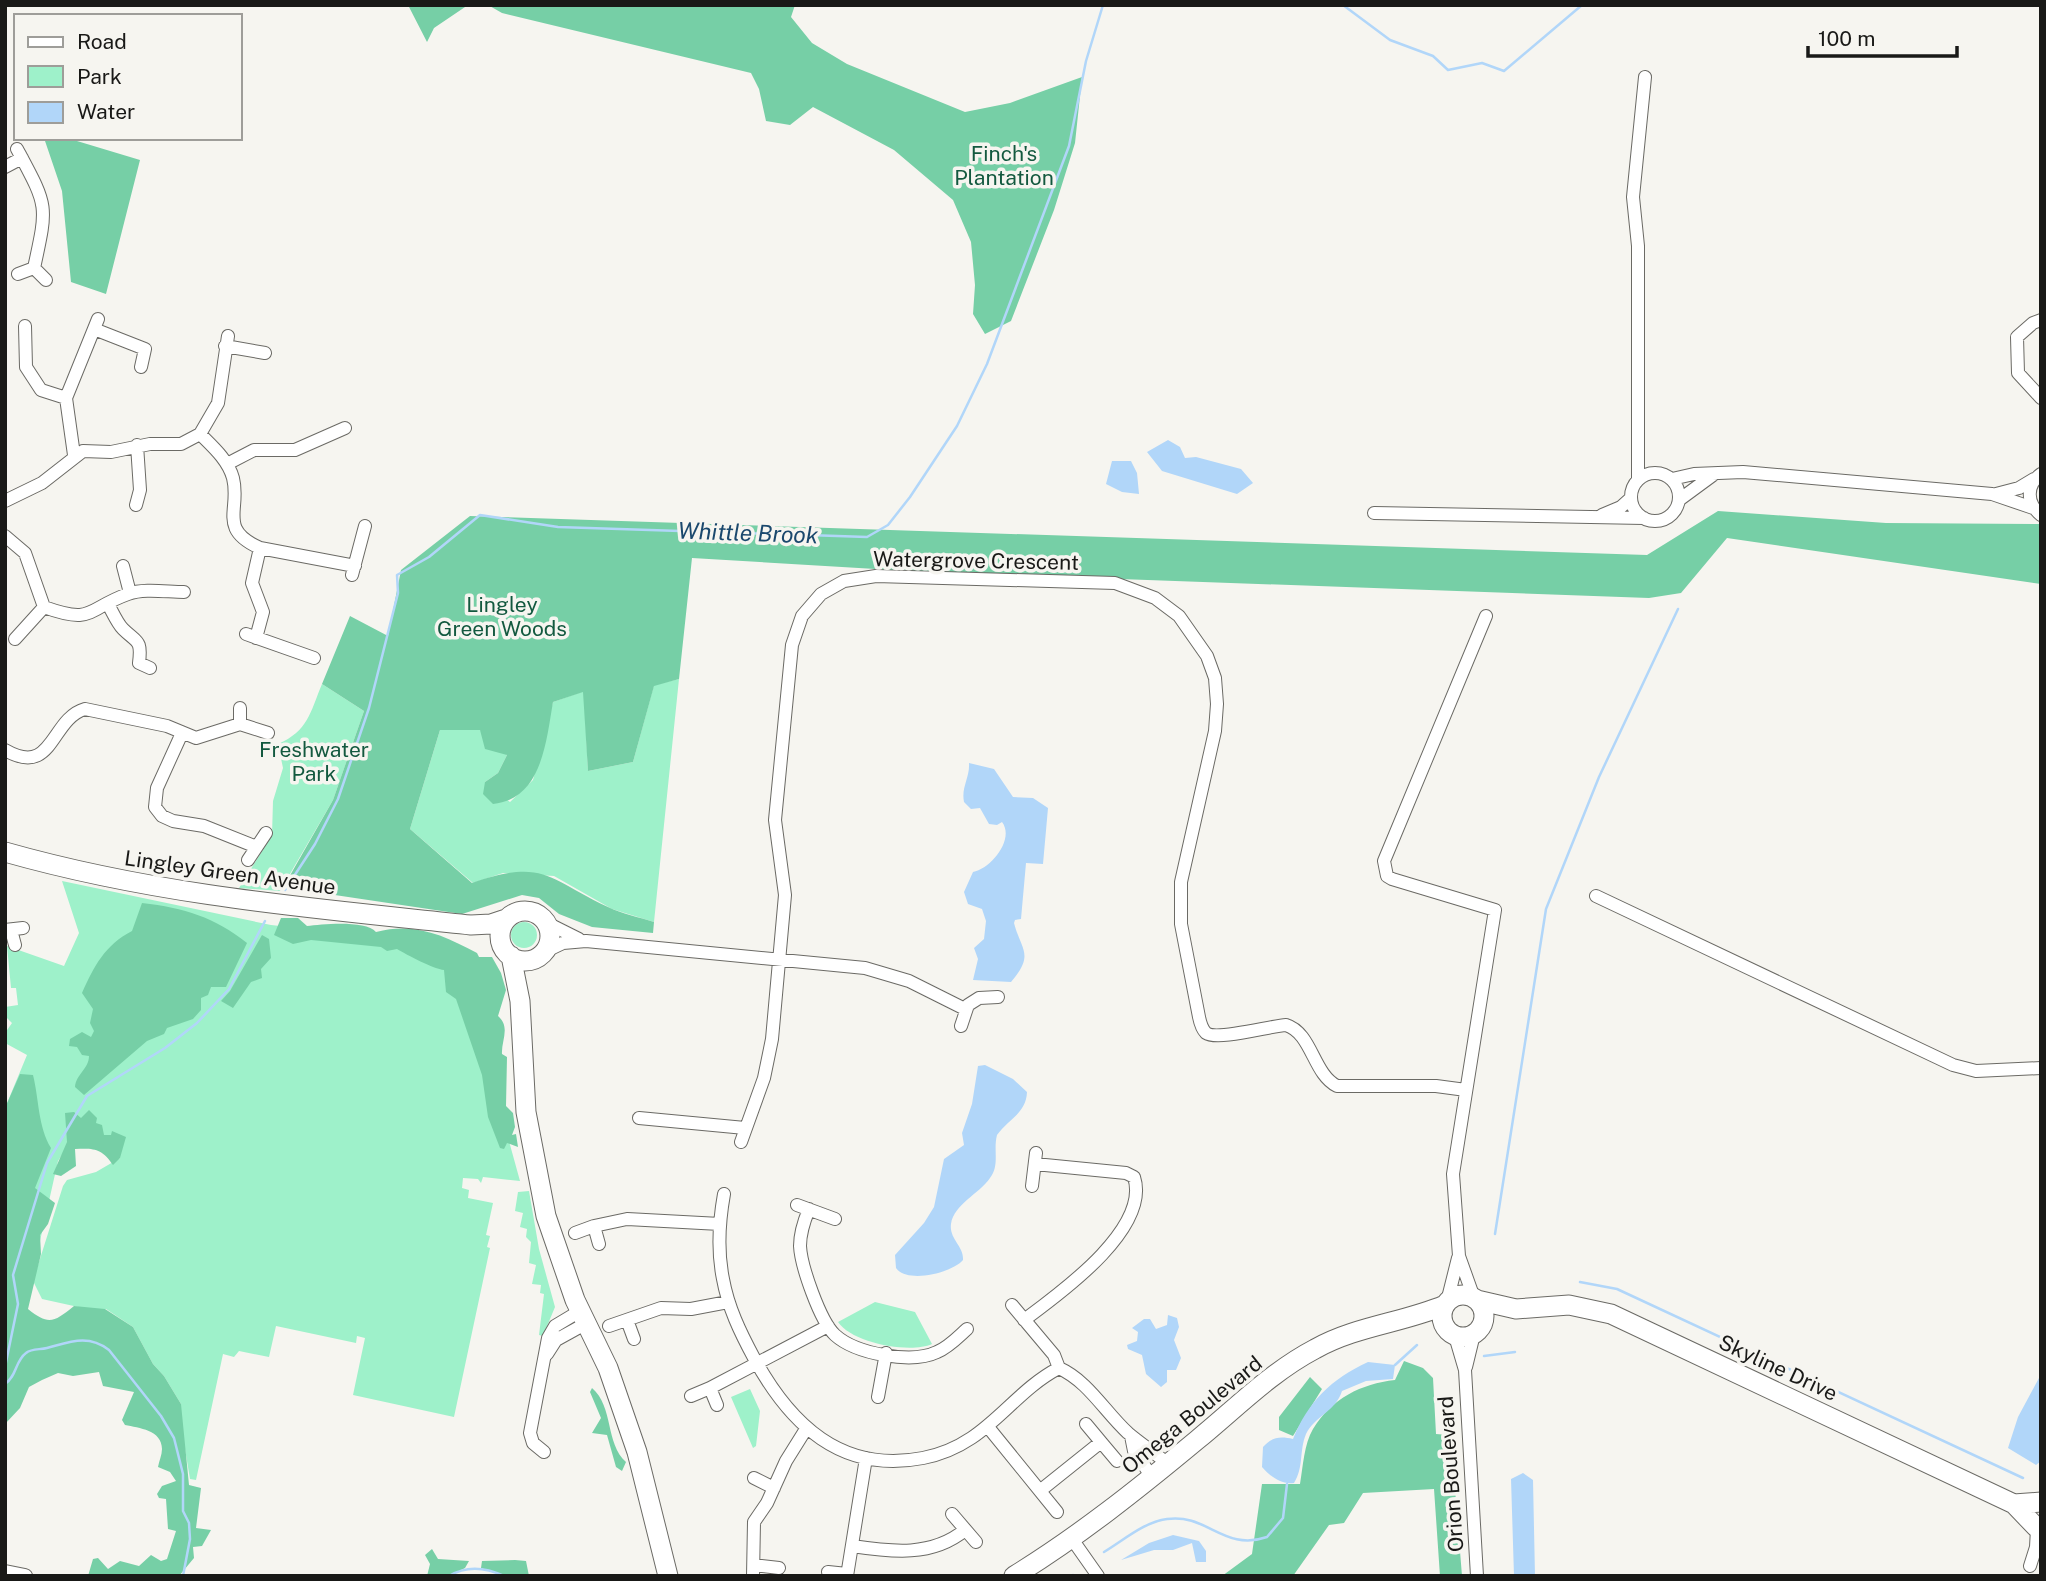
<svg xmlns="http://www.w3.org/2000/svg" width="2046" height="1581" font-family="'Public Sans',sans-serif">
<style>
.green{fill:#9ef1ca}
.forest{fill:#76cfa6}
.water{fill:#b1d6f9}
.lines{fill:none;stroke-linecap:round;stroke-linejoin:round}
.stream{stroke:#b1d6f9;stroke-width:2.5}
.minor-casing{stroke:#6b6a65;stroke-width:14}
.tertiary-casing{stroke:#6b6a65;stroke-width:16}
.primary-casing{stroke:#6b6a65;stroke-width:21}
.minor{stroke:#fff;stroke-width:12}
.tertiary{stroke:#fff;stroke-width:14}
.primary{stroke:#fff;stroke-width:19}
.labels{text-anchor:middle;stroke-width:7;stroke-linejoin:round;paint-order:stroke}
.park-label{font-size:21px;fill:#13593f;stroke:#f6f5f0}
.street-label{font-size:21px;fill:#191917;stroke:#f6f5f0}
.water-label{font-size:23px;font-style:italic;fill:#1a486d;stroke:#f6f5f0}
</style>
<rect width="100%" height="100%" fill="#f6f5f0"/>
<!-- green -->
<path class="green" d="M679,679L654,922L612,909L554,876L503,873L473,883L410,829L440,730H480L507,755L498,773L485,782L510,802L533,780L553,702L584,691L588,771L633,762L654,685Z
M322,684L364,711L333,800L280,891L239,888L272,835L273,801L283,768L278,744C308,731 310,713 322,684Z
M62,881L271,925L455,945L520,1181L483,1177L481,1183L478,1179L463,1178L462,1188L469,1190L468,1198L493,1203L486,1235L490,1236L487,1247L490,1248L454,1417L353,1395L365,1338L357,1336L356,1343L276,1326L269,1357L239,1351L234,1357L223,1354L196,1480L190,1479L180,1419L181,1404L164,1376L153,1364L133,1327L106,1309L92,1310L42,1299L33,1281L63,1186L67,1180L96,1172L120,1158L76,1132L58,1161L24,1312L5,1108L27,1055L5,1043V1033L12,1023L5,1016V1007L18,1005L16,988H11L7,946L64,966L79,933Z
M511 935a13 13 0 1 1 26 0a13 13 0 1 1-26 0Z
M529,1191L539,1249L555,1307L543,1336L539,1335L544,1294L540,1293L541,1285L532,1284L536,1265L529,1263L531,1242L526,1237L527,1229L520,1227L523,1213L515,1211L518,1192Z
M875,1302L915,1312L932,1344C910,1354 852,1343 838,1322Z
M750,1389L760,1411L756,1446L753,1448L731,1397Z"/>
<!-- forest -->
<path class="forest" d="M408,5H468L434,28L427,42Z
M488,5H795L791,17L812,43L847,64L965,112L1010,103L1082,77L1075,143L1054,210L1011,321L985,334L973,314L975,285L971,242L953,200L894,150L813,107L790,125L766,121L759,89L751,73L502,13Z
M44,138H67L140,160L106,294L71,282L62,191Z
M1718,511L1886,523L2041,524V584L1727,538L1681,593L1649,598L926,572L692,558L679,679L654,686L633,762L588,771L583,692L553,702C546,742 542,799 493,804L483,794L485,782L498,773L507,755L485,749L480,730H440L410,829L472,883C544,858 547,878 608,907C622,914 639,917 654,922L653,933L592,927L559,914L539,898L522,895L462,914L308,891L288,879L333,800L364,711L322,684L350,616L388,636L401,570L470,516L1647,555Z
M142,903C185,908 214,917 247,943L226,987H211L208,995L201,998V1010L193,1019L167,1028L164,1034L147,1041L84,1095L75,1087C76,1074 89,1069 89,1056L82,1055L77,1047L69,1046L70,1039L82,1032L91,1037L94,1031L90,1023L93,1009L82,993C94,966 105,945 132,931Z
M281,918H298L307,926C323,924 366,920 376,932C415,922 443,935 477,953L479,957H492L501,973L506,990L498,1016C511,1027 501,1041 502,1054L507,1057L506,1106L513,1113L515,1127L512,1135L516,1134L518,1147L507,1143L504,1149L500,1148L488,1117L482,1075L456,999L446,992L444,970C434,969 407,955 397,949L387,951L381,947L311,940L293,944L274,935Z
M262,935L269,939L271,958L261,969L262,978L251,982L233,1008L221,1001L230,991Z
M20,1074L33,1075C39,1099 38,1127 51,1148L35,1188L55,1203L48,1224L40,1235L41,1254L28,1309C49,1326 54,1322 74,1306L105,1309L133,1327L153,1364L164,1376L181,1404L189,1485L201,1488L196,1528L211,1530L202,1546L193,1547L194,1558L179,1576H88L93,1559L98,1558L108,1569L120,1561L139,1566L151,1555L161,1561L167,1559L176,1531L168,1529L166,1499L159,1498L157,1494L162,1486L176,1481L170,1472L158,1467C159,1461 162,1455 162,1449C162,1430 139,1428 125,1425L122,1420L134,1392L103,1386L99,1372L73,1376L58,1373L42,1380L29,1387L20,1408L5,1424V1108Z
M89,1110L97,1118L96,1123L102,1125L104,1135H111L112,1131L126,1137L120,1158L113,1165C102,1148 93,1148 75,1149L76,1166L61,1176L53,1174L67,1142L65,1113L74,1112L81,1118Z
M1404,1361L1423,1368L1433,1378L1436,1434L1449,1435L1451,1467L1444,1480L1455,1489L1462,1576H1440L1434,1489L1363,1493L1344,1523L1329,1525L1293,1576H1222L1252,1554L1262,1484H1300C1303,1467 1304,1444 1313,1429C1332,1398 1361,1384 1395,1380Z
M1310,1377L1322,1389L1293,1436L1279,1430V1417Z
M592,1388C614,1407 605,1443 626,1462L622,1471L616,1467L607,1435L592,1433L601,1418L590,1392Z
M432,1549L438,1559L469,1561L465,1568L449,1576H427L430,1564L425,1555Z
M515,1560L526,1561L529,1576H504L481,1568L482,1561Z"/>
<!-- water -->
<path class="water" d="M1168,440L1180,447L1185,458L1196,457L1241,469L1253,483L1237,494L1162,471L1147,452Z
M1112,461H1131L1137,473L1139,494L1122,492L1106,484Z
M969,763L994,769L1013,797L1033,798L1048,808L1043,864L1026,863L1021,919L1015,920L1014,923C1021,950 1035,954 1011,982L973,980L978,959L974,948L984,939L986,921L982,909L968,904L964,892L973,872C991,869 1015,839 1002,822L997,825L989,824L980,808L971,809L964,802C961,787 970,778 969,763Z
M985,1065L1013,1079L1027,1092C1026,1114 1008,1119 997,1135C993,1150 1000,1165 990,1178C979,1194 954,1204 951,1224C949,1239 964,1246 963,1260C952,1273 907,1284 896,1268L895,1255L924,1223L934,1207L944,1159L964,1145L962,1133L972,1104L978,1066Z
M1168,1315L1177,1318L1179,1327L1174,1340L1181,1358L1176,1370H1167V1382L1161,1387L1146,1374L1142,1355L1128,1349L1127,1345L1137,1341L1138,1332L1132,1328L1144,1319H1150L1156,1329L1167,1325Z
M1368,1362L1395,1365L1393,1379L1366,1381L1342,1391C1336,1411 1315,1416 1306,1434C1299,1451 1304,1467 1294,1483C1281,1485 1270,1476 1262,1467L1263,1447C1272,1437 1280,1436 1293,1439C1308,1402 1331,1379 1368,1362Z
M2039,1378L2041,1461L2036,1465L2008,1448L2018,1417Z
M1523,1473L1533,1480L1535,1576H1514L1511,1479Z
M1173,1535L1199,1541L1206,1551V1562H1196L1192,1543L1173,1550H1154L1121,1560L1149,1543Z"/>
<g class="lines">
<!-- stream -->
<path class="stream" d="M1343,5L1390,40L1433,56L1448,70L1482,63L1504,71L1582,5
M285,890L315,844L338,799L369,708L398,593L397,575L429,557L480,515L558,527L867,537L888,525L910,497L957,426L987,364L1069,146L1086,61L1103,5
M1495,1234L1546,909L1599,777L1678,609
M1580,1282L1617,1289L2023,1478
M1484,1356L1515,1352
M1395,1365L1417,1345
M5,1367L18,1304L13,1275L47,1163L87,1096L165,1048L197,1023L229,989L265,921
M5,1384C17,1376 15,1361 26,1353C32,1348 40,1350 47,1348C70,1342 88,1334 109,1350L161,1416L174,1438L183,1474V1511L189,1523L190,1539L183,1576
M1104,1552C1124,1540 1144,1522 1167,1519C1207,1513 1224,1552 1267,1537L1283,1518L1287,1484
M449,1576C467,1565 485,1567 504,1576
M1073,1576V1575"/>
<!-- minor casing -->
<g class="minor-casing">
<path id="minor" d="M17,149C48,207 48,204 34,268
M5,167L22,158
M18,274L34,268L46,280
M2041,320L2033,323L2017,337L2018,373L2041,398
M25,326L26,367L41,390L66,398
M94,329L145,349L141,367
M225,346L265,353
M200,434C213,447 228,460 233,478C241,509 217,529 260,548L355,566
M74,455L66,398L98,319
M227,464L254,450H295L345,428
M1631 497a24 24 0 1 1 48 0a24 24 0 1 1-48 0Z
M2041,474C2026,485 2026,503 2041,515
M1672,479L1694,474L1743,472L1992,494L2033,508
M1638,480V246L1633,197L1645,77
M1996,494L2019,488L2034,479
M1679,500L1713,475
M5,501L42,483L83,451L111,452L150,444H181L200,434L218,403L228,336
M136,505L140,490L137,445
M1374,513L1644,518
M1602,515L1621,507L1631,498
M5,536L25,553L44,607L15,639
M123,566L130,593
M352,575L365,526
M108,604C112,611 117,623 123,629C137,643 142,639 139,663L150,668
M44,607C94,625 86,609 128,594C144,588 167,592 184,592
M246,634L314,658
M256,638L263,612L252,583L260,548
M240,708V724L268,733
M182,733L157,788L155,807L162,816L173,821L204,826L254,846
M5,750C54,778 50,719 85,709L167,726L196,738L240,724
M248,860L266,833
M1596,896L1953,1065L1976,1071L2041,1068
M547,923L579,939
M5,930L23,928
M11,930L15,945
M544,952L563,943L586,941L865,968L909,981L965,1009
M961,1026L968,1005L979,998L998,997
M639,1118L745,1128
M741,1142L764,1078L772,1039L785,895L775,820L792,645L802,616L821,594L844,581L876,576L1115,583L1155,598L1179,616L1207,656L1215,678L1217,704L1215,731L1181,882V924L1199,1017C1200,1022 1202,1029 1206,1033C1217,1041 1270,1026 1286,1025C1312,1033 1313,1074 1337,1086H1436L1466,1090
M1032,1186L1036,1153
M724,1194C719,1222 717,1250 723,1279C728,1307 740,1332 754,1358C790,1424 841,1474 923,1458C987,1446 1009,1394 1059,1368C1088,1381 1105,1412 1128,1433C1141,1444 1155,1453 1168,1464
M797,1205L835,1219
M809,1209C804,1221 800,1233 800,1246C801,1266 820,1321 835,1335C856,1354 912,1364 937,1352C949,1347 958,1337 967,1329
M594,1226L627,1219L720,1224
M575,1233L594,1226L599,1244
M1474,1298L1459,1256L1453,1174L1495,910L1392,879L1387,876L1384,861L1486,616
M1447,1302L1458,1258
M1012,1305L1054,1355L1059,1368
M627,1320L634,1339
M1024,1320C1059,1294 1151,1229 1134,1177L1126,1173L1035,1164
M609,1326L661,1308L691,1309L728,1302
M1455,1336L1465,1370L1477,1576
M547,1354L556,1340L585,1324
M1466,1367L1474,1334
M691,1396L710,1388
M878,1397L886,1353
M717,1405L710,1388L828,1326
M1086,1424L1101,1442
M988,1427L1057,1512
M1131,1436L1134,1451L1152,1477
M544,1452L533,1443L530,1433L548,1338L555,1326L580,1311
M754,1478L774,1488
M1041,1490L1101,1442L1117,1461
M952,1514L976,1542
M1072,1539L1098,1576
M852,1546C892,1552 932,1557 965,1530
M754,1565L779,1568
M2030,1566L2036,1547L2037,1529
M828,1572L847,1574
M753,1576L754,1522L767,1503L786,1461L806,1429
M847,1576L866,1458"/>
</g>
<!-- tertiary casing -->
<g class="tertiary-casing">
<path id="tertiary" d="M5,1572L25,1576"/>
</g>
<!-- primary casing -->
<g class="primary-casing">
<path id="primary" d="M5,852C160,896 312,908 471,925L491,924L506,919
M500 936a25 25 0 1 1 50 0a25 25 0 1 1-50 0Z
M511,956L520,1001L526,1112L546,1216L575,1300L608,1368L637,1452L668,1576
M1442 1316a21 21 0 1 1 42 0a21 21 0 1 1-42 0Z
M1477,1300L1516,1309L1569,1305L1611,1314L2014,1504L2036,1527
M2014,1504L2041,1502
M1014,1576C1079,1536 1138,1489 1197,1440C1235,1409 1271,1372 1315,1349C1356,1326 1402,1323 1445,1305"/>
</g>
<!-- minor -->
<use href="#minor" class="minor"/>
<!-- tertiary -->
<use href="#tertiary" class="tertiary"/>
<!-- primary -->
<use href="#primary" class="primary"/>
</g>
<g class="labels">
<!-- park labels -->
<g class="park-label">
<text x="1004" y="161">Finch's<tspan x="1004" dy="24">Plantation</tspan></text>
<text x="502" y="612">Lingley<tspan x="502" dy="24">Green Woods</tspan></text>
<text x="314" y="757">Freshwater<tspan x="314" dy="24">Park</tspan></text>
</g>
<!-- street labels -->
<g class="street-label">
<text transform="translate(976 561) rotate(1)" y="7">Watergrove Crescent</text>
<text transform="translate(230 873) rotate(8)" y="7">Lingley Green Avenue</text>
<text transform="translate(1778 1368) rotate(25)" y="7">Skyline Drive</text>
<text transform="translate(1192 1415) rotate(-39)" y="7">Omega Boulevard</text>
<text transform="translate(1451 1474) rotate(-94)" y="7">Orion Boulevard</text>
</g>
<!-- water labels -->
<g class="water-label">
<text transform="translate(748 533) rotate(2)" y="8">Whittle Brook</text>
</g>
</g>
<!-- border -->
<rect width="2046" height="1581" fill="none" stroke="#191917" stroke-width="14"/>
<!-- legend -->
<rect x="14" y="14" width="228" height="126" fill="#f6f5f0" stroke="#9e9d99" stroke-width="2"/>
<rect x="28" y="37" width="35" height="10" fill="#ffffff" stroke="#9e9d99" stroke-width="2"/>
<text x="77" y="49" font-size="21" fill="#191917">Road</text>
<rect x="28" y="66" width="35" height="21" fill="#9ef1ca" stroke="#9e9d99" stroke-width="2"/>
<text x="77" y="84" font-size="21" fill="#191917">Park</text>
<rect x="28" y="102" width="35" height="21" fill="#b1d6f9" stroke="#9e9d99" stroke-width="2"/>
<text x="77" y="119" font-size="21" fill="#191917">Water</text>
<!-- scale -->
<path d="M1808 46v10h149v-10" fill="none" stroke="#191917" stroke-width="3.5"/>
<text x="1818" y="46" font-size="21" fill="#191917" stroke="#f6f5f0" stroke-width="5" paint-order="stroke">100 m</text>
</svg>
